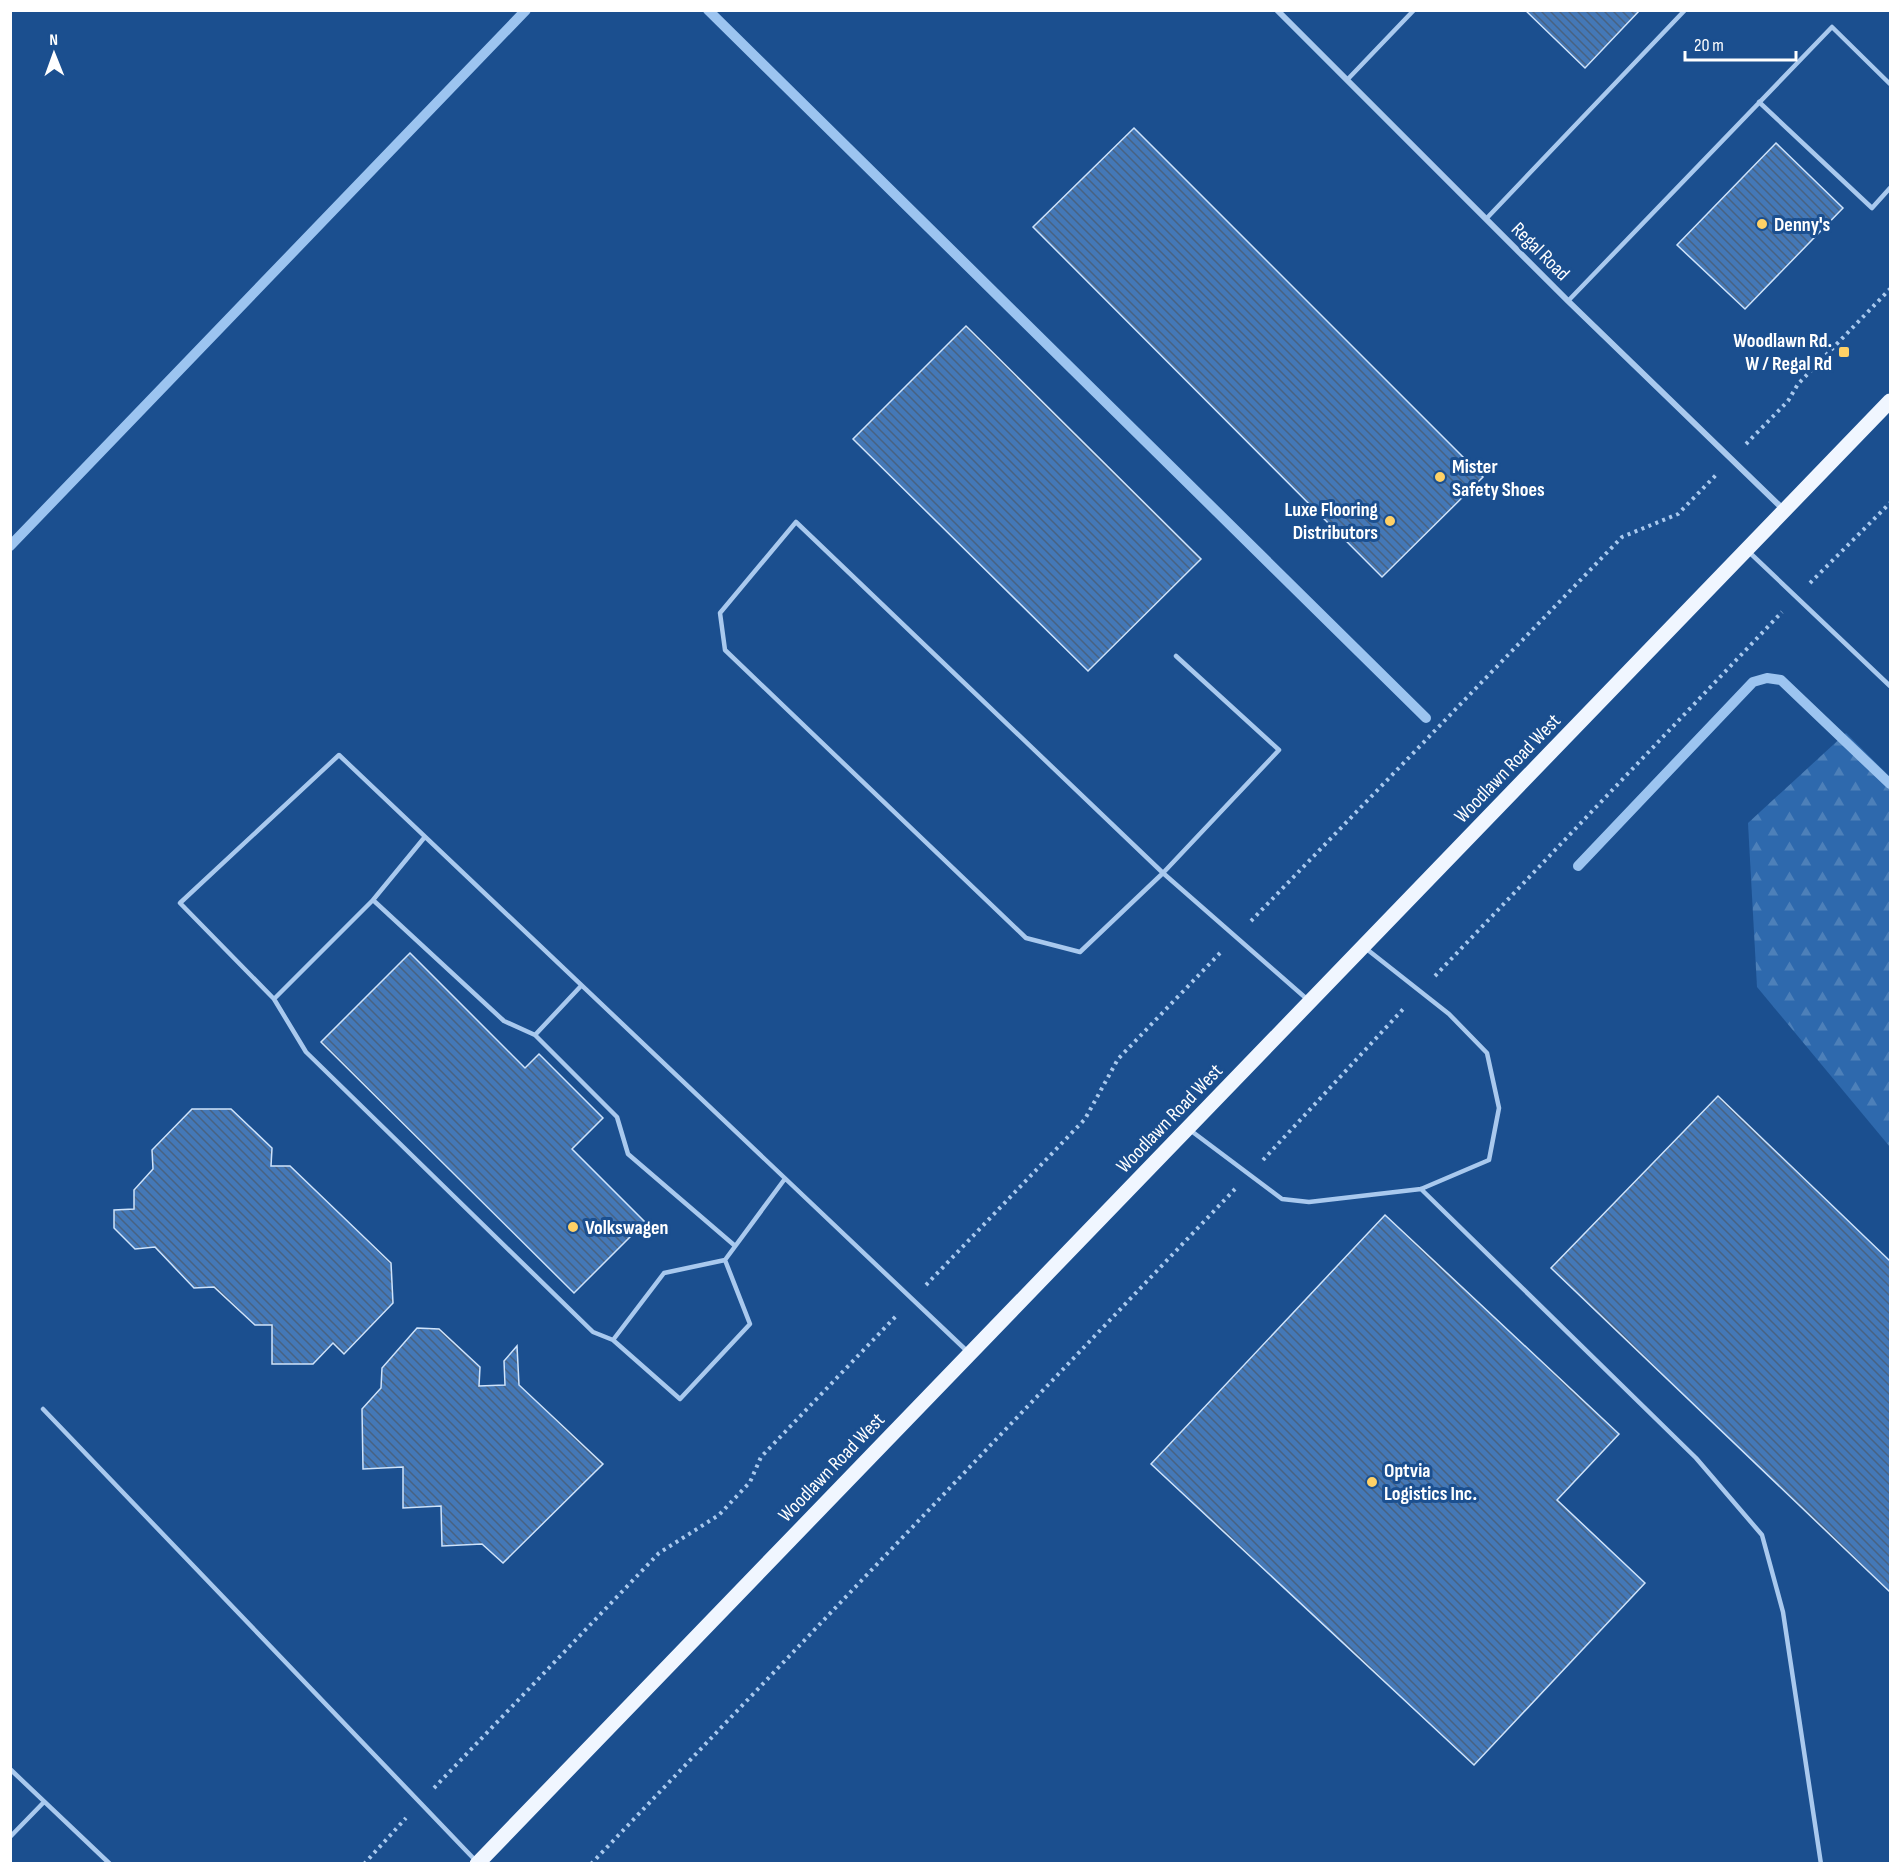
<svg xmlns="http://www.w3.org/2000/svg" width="1901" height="1874" font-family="'Sofia Sans Condensed',sans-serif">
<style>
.forest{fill:url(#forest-firs)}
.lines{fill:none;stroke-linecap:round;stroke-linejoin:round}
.stream{stroke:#9cc4f0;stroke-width:10}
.building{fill:url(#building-back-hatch);stroke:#cfe3fa;stroke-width:1.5}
.path{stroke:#a9c9ee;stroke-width:4;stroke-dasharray:3 4.5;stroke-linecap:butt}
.service{stroke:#a9c9ee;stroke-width:4.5}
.minor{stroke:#a9c9ee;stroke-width:6}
.primary{stroke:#f0f6ff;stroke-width:15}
.poi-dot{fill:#ffd166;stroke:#1b4f8f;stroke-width:2}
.labels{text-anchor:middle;stroke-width:6;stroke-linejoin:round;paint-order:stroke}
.poi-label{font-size:20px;font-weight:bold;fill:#fff;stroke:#1b4f8f;text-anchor:start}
.street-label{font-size:20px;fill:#fff;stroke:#1b4f8f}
</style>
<defs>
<pattern id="forest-firs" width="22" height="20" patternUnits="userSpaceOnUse" patternTransform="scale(1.5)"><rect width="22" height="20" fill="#2e69ad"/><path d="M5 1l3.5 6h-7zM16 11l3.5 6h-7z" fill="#4d80b9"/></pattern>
<pattern id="building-back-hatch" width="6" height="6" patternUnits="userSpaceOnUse" patternTransform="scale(1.5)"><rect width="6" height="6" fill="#4478b7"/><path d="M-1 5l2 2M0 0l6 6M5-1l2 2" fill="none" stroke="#486282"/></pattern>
</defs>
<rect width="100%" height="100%" fill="#1b4f8f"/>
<!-- forest -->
<path class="forest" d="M1846,733L1890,777V1147L1757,987L1748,823Z"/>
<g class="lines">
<!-- stream -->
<path class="stream" d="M708,10L1426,718
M10,546L526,10
M1578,866L1753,682L1767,678L1781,680L1890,784"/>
</g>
<!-- building -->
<path class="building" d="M1525,10H1640L1585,68Z
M1134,128L1483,477L1382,577L1033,227Z
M1776,143L1843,208L1745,309L1677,245Z
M966,326L1201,559L1088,671L853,439Z
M410,953L525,1068L539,1054L603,1118L572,1149L645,1222L574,1293L321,1042Z
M1718,1096L1890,1261V1592L1551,1268Z
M192,1109H231L272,1148L271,1166H290L391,1263L393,1303L344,1354L333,1343L313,1364H272V1325H255L214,1287L194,1288L155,1247L135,1249L114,1228V1210L134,1209V1190L153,1169L152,1150Z
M1385,1215L1619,1434L1557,1500L1645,1583L1474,1765L1151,1464Z
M417,1328L439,1329L480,1367L479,1386L505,1385L504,1361L517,1346L519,1385L603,1464L503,1563L482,1544L442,1546L441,1506L403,1508V1467L363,1469L362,1409L381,1388L382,1368Z"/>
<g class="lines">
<!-- path -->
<path class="path" d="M1746,444L1788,401L1798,384L1890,289
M1810,583L1890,503
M1251,921L1622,537L1678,514L1716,475
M1435,976L1782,612
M1263,1160L1405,1007
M926,1285L1085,1119L1118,1059L1220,953
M434,1788L659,1553L719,1515L750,1482L761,1457L898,1314
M364,1864L406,1818
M591,1864L1235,1189"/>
<!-- service -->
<path class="service" d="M1347,80L1414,10
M1759,102L1872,208L1890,188
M1486,219L1685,10
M1568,301L1832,27L1890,84
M1749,552L1890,686
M1176,656L1279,750L1163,873L1080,952L1026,938L725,650L720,613L796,522L1163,873L1308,1000
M424,838L373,900L504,1021L535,1035L617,1117L628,1154L734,1245
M373,900L274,999L180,903L339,755L968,1352
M274,999L306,1052L593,1332L613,1340
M535,1035L580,987
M1190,1130L1282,1199L1309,1202L1421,1189L1489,1160L1499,1108L1487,1053L1449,1014L1364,947
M1421,1189L1696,1458L1762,1535L1783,1612L1821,1864
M725,1260L664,1273L613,1340L680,1399L750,1324L725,1260L784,1180
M43,1409L476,1861
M10,1769L110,1864
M10,1837L44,1802"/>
<!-- minor -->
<path class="minor" d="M1277,10L1568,301L1783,509"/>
<!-- primary -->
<path class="primary" d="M477,1864L1890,401"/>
</g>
<!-- markers -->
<g class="poi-dot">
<circle cx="1762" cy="224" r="6"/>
<rect x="1838" y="346" width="12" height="12" rx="3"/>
<circle cx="1440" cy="477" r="6"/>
<circle cx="1390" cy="521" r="6"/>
<circle cx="573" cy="1227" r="6"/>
<circle cx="1372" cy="1482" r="6"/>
</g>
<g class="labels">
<!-- poi labels -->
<g class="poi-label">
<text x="1774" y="231">Denny's</text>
<text x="1832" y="347" text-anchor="end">Woodlawn Rd.<tspan x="1832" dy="23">W / Regal Rd</tspan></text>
<text x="1452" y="473">Mister<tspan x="1452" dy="23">Safety Shoes</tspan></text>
<text x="1378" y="516" text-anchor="end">Luxe Flooring<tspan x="1378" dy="23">Distributors</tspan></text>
<text x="585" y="1234">Volkswagen</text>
<text x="1384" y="1477">Optvia<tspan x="1384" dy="23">Logistics Inc.</tspan></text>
</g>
<!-- street labels -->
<g class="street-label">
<text transform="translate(1541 251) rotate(45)" y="7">Regal Road</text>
<text transform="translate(1507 768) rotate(-46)" y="7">Woodlawn Road West</text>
<text transform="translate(1169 1118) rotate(-46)" y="7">Woodlawn Road West</text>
<text transform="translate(831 1467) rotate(-46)" y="7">Woodlawn Road West</text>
</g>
</g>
<!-- border -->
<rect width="1901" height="1874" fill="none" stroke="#ffffff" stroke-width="24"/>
<!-- north arrow -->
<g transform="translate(54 54) rotate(359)" stroke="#1b4f8f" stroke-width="4.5" paint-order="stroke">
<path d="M0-4.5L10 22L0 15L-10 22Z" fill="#ffffff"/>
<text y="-9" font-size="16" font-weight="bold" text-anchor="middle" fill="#ffffff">N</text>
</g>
<!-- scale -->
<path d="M1685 51v9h111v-9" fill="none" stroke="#ffffff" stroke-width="3"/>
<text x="1694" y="51" font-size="18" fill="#ffffff" stroke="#1b4f8f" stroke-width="4.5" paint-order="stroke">20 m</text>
</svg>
